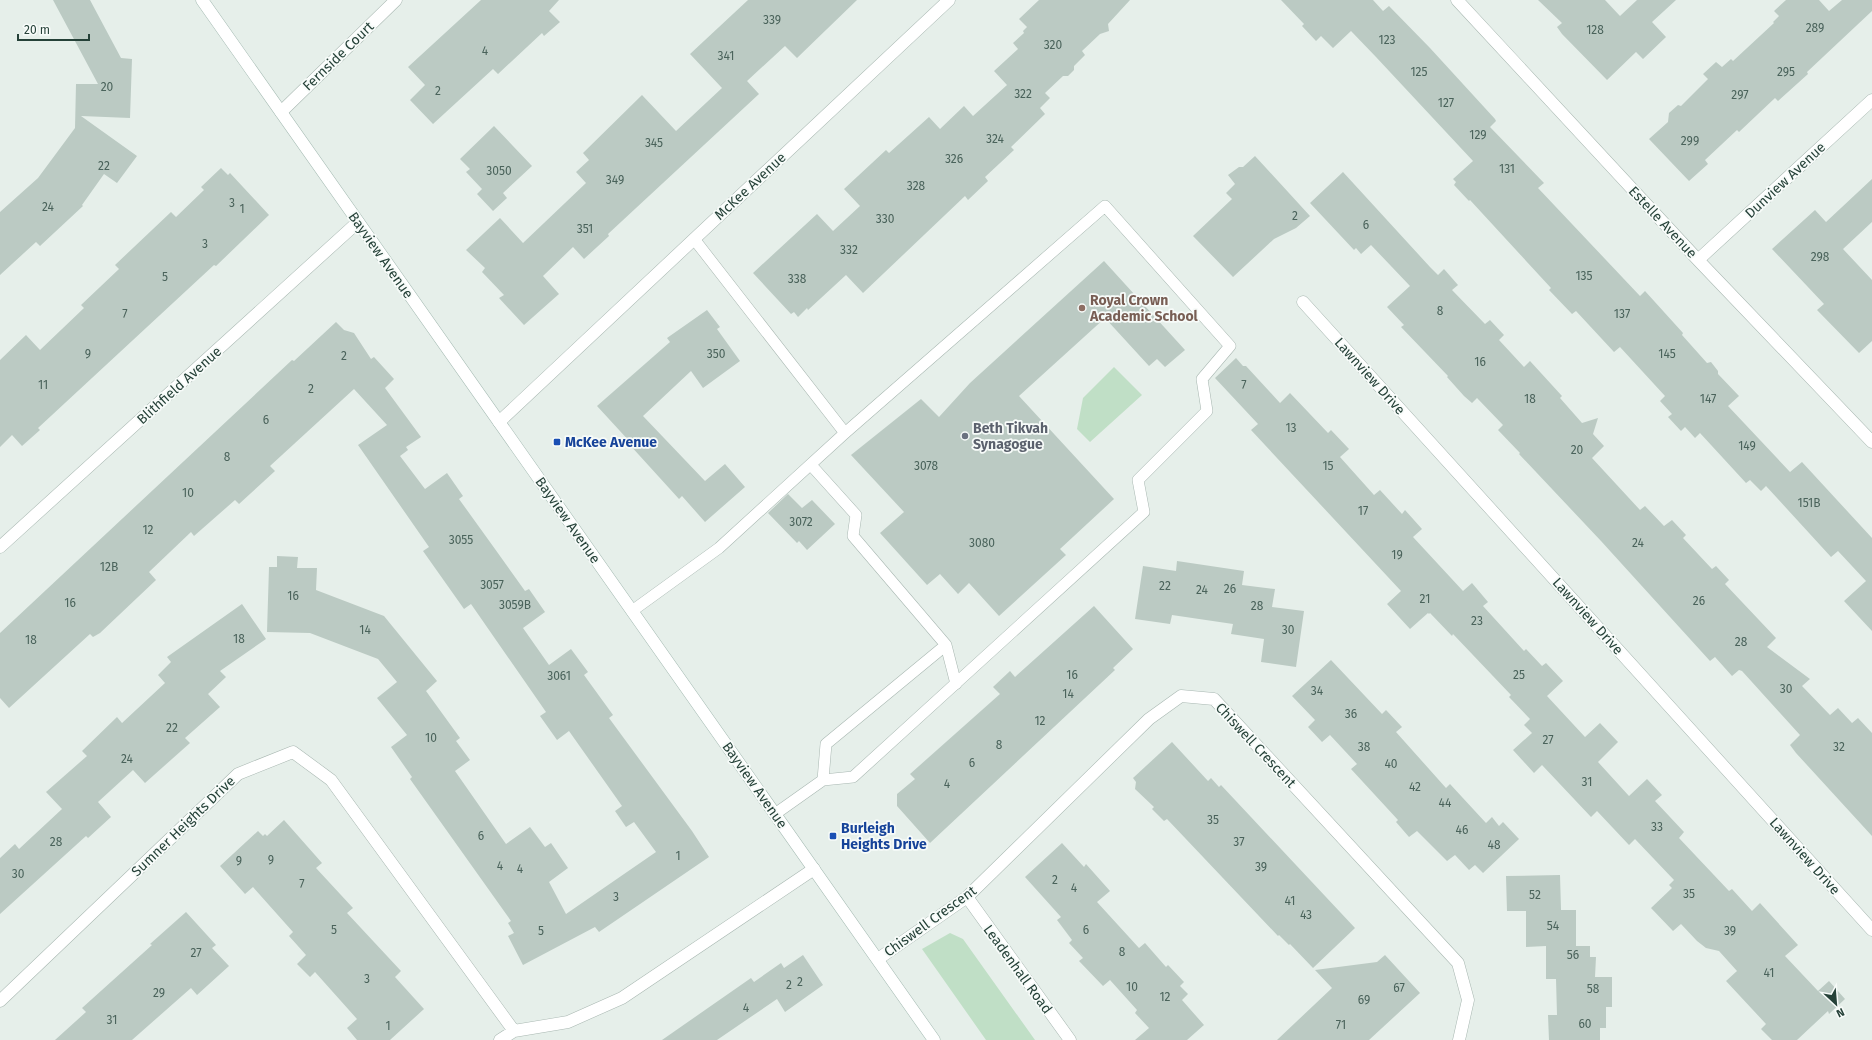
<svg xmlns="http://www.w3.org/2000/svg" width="1872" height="1040" font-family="'Fira Sans',sans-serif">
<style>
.green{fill:#c0dfc6}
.building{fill:#bbcac3}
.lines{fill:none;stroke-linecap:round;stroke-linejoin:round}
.service-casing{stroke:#a8b7b1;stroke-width:12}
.minor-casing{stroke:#a8b7b1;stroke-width:13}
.secondary-casing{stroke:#a4bab2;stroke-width:13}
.service{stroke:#fff;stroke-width:11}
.minor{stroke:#fff;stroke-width:12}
.secondary{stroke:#fff;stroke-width:12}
.education-dot{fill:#8d6e63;stroke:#f7fbf9;stroke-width:1.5}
.worship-dot{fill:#6b7280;stroke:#f7fbf9;stroke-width:1.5}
.transit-dot{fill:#1a4fb4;stroke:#f7fbf9;stroke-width:1.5}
.labels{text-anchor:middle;stroke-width:3.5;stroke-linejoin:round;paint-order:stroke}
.number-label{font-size:12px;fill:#4a635b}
.street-label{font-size:14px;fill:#254138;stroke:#f7fbf9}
.education-label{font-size:14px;font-weight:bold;fill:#785e54;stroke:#f7fbf9;text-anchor:start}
.worship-label{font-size:14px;font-weight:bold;fill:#5b616d;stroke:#f7fbf9;text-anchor:start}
.transit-label{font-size:14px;font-weight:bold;fill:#164399;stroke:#f7fbf9;text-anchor:start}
</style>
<rect width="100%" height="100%" fill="#e6efea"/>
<!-- green -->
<path class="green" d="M1114,367L1142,395L1090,442L1077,429L1083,398Z
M950,933L963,939L1035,1040H986L922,949Z"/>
<!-- building -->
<path class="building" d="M53,0H90L121,58L132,59L130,118L81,116L137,156L117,183L104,174L82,205L83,206L40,246L36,242L0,275V212L38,178L75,128L76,84H98Z
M481,0H559L549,11L560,22L544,36L542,33L498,74L493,69L433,124L410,100L425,85L408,67Z
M748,0H857L797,58L785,46L747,81L759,94L608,234L609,236L584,259L573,247L543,276L559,294L524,325L499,298L504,295L482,272L485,268L466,250L500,218L523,243L586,183L576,172L589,160L583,153L642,95L676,131L722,88L690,54Z
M1039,0H1130L1108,24L1109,31L1100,34L1082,51L1085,55L1074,66V70L1068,76H1063L1045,93L1050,98L1040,108L1045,114L1011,147L1014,150L985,177L988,181L968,200L965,196L863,293L846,275L808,310L807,308L798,317L794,312L791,314L753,273L817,214L833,231L860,206L844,189L886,150L889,153L929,117L940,129L964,106L973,116L1007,85L994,71L1018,49L1013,43L1024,33L1023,31L1027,27L1019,19Z
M1281,0H1373L1383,11L1389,6L1430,48L1495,119L1496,121L1490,127L1544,183L1538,188L1640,296L1645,291L1683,333L1682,335L1707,363L1711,362L1718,371V374L1739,396L1728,406L1790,472L1802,462L1872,538V631L1844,601L1866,581L1838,551L1831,557L1766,486L1761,491L1750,480L1746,483L1700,433L1695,438L1685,427L1681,431L1668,417L1672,414L1660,401L1665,396L1620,347L1614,352L1576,311L1572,314L1549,290L1551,288L1470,200L1469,201L1454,185L1456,182L1453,179L1473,161L1376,57L1351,31L1333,48L1321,36L1316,41L1302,26L1304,24Z
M1538,0H1605L1620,16L1637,0H1676L1652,22L1666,37L1643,59L1636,52L1607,80L1562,34L1557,27L1562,23Z
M1786,0H1819L1829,11L1842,0H1872V11L1807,72L1808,74L1778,101L1775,98L1739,132L1737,130L1705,160L1708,164L1689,181L1649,139L1668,122L1669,113L1678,105L1681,106L1708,79L1703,74L1716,62L1722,67L1731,59L1733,61L1774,23L1773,22L1779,16L1774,11Z
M494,126L532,166L503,193L507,198L493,211L477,194L482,189L466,172L470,169L460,159Z
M1255,156L1310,216L1296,228L1274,239L1233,277L1193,236L1232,199L1226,193L1235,184L1228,175L1239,167H1243Z
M221,168L228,175L230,173L269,215L216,266L214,265L38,428L40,430L22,446L12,435L0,447V360L26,335L40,350L84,308L81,305L119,269L115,265L171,212L176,217L204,190L201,187Z
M1343,172L1430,267L1438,275L1444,269L1458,285L1452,290L1485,324L1490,320L1504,335L1499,340L1524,367L1530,361L1562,396L1560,398L1582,423L1598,418L1593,434L1604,446L1592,458L1640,510L1645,506L1664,526L1672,520L1686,535L1683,538L1712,569L1716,566L1729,580L1725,584L1776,638L1767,647L1810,679L1802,686L1830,715L1838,708L1852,723L1858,718L1872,733V836L1796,753L1790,745L1800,735L1742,671L1739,670L1732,676L1715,657L1710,661L1601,541L1519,454L1520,453L1498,430L1503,425L1477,398L1472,403L1464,396L1447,377L1448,376L1401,327L1404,325L1387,307L1410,286L1371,245L1361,254L1356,248L1354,250L1310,203Z
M1872,179V222L1843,249L1872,280V341L1859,353L1817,310L1824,304L1772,249L1815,210L1826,222Z
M1104,261L1185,350L1165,367L1157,359L1149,366L1105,318L1019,396L1114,499L1060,549L1066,555L999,616L969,583L958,594L940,574L927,585L880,533L904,512L851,455L921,399L939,417L970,383Z
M707,310L720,327L717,329L740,361L703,388L691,371L643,416L705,481L725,464L745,487L705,522L682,496L679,499L629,444L631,443L597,406L670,342L667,338Z
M336,322L344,330L354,333L371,359L374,357L394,379L385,388L421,437L406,447L408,450L400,456L425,489L447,473L463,496L459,499L495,549L525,591L529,589L545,612L523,628L549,665L571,649L588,672L584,675L613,715L609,718L692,831L709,857L599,932L595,927L523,965L508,936L514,933L508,923L511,921L410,779L412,777L391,747L407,735L377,698L397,682L378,659L310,633L267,632L269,567H277V556L298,557L297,568H317L316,590L384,616L437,681L426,691L460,738L456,741L470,760L455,771L506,844L530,827L545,847L551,843L568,868L549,882L566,914L656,852L634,822L626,827L615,811L622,806L569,731L557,740L540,716L546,712L471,604L464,609L423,551L429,547L358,445L387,425L354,389L270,466L275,471L239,504L235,500L194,536L191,532L149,572L156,580L100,633L93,637L90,634L9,708L0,698V633L292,360L294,361Z
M1236,358L1243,366H1246L1280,403L1290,393L1328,433L1331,430L1349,449L1340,457L1374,495L1380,490L1402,514L1405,510L1422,529L1413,537L1463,591L1472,583L1488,602L1483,606L1524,651L1526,649L1542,666L1546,663L1563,681L1547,696L1585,737L1600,723L1618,742L1598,762L1629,796L1647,779L1662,795L1655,801L1684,832L1679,838L1729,891L1732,889L1752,911L1760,903L1798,945L1785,956L1818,991L1829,981L1845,999L1829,1014L1828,1011L1797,1040H1772L1761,1029L1766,1024L1726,981L1737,971L1719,951L1706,948L1697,941L1681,924L1673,931L1651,908L1672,888L1669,885L1674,880L1635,839L1629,845L1597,811L1591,817L1542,765L1534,773L1513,750L1532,733L1524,725L1530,719L1509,697L1511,695L1453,634L1452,636L1430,613L1429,614L1428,613L1410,629L1387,604L1401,591L1251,430L1258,424L1215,378Z
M788,494L802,508L812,500L835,524L807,550L799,541L797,543L768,513Z
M1177,561L1244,571L1242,585L1275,589L1272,607L1304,611L1296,667L1261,662L1264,639L1231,634L1233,624L1172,615L1170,624L1135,619L1143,566L1176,571Z
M242,604L266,639L220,671L226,677L208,694L220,707L185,738L190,743L145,783L133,770L98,802L111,817L88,838L86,836L0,914V858L15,844L19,849L62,809L46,792L87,756L82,751L117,717L122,723L165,683L158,675L171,662L167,657Z
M1094,606L1133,649L1113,668L1115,670L930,843L897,806V794L915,779L910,774L1000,694L993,687L1010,671L1015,677Z
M1331,660L1382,714L1386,710L1402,727L1396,732L1446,788L1450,784L1486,823L1492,817L1499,826L1503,822L1519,839L1483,873L1475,865L1469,870L1455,855L1447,861L1417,831L1409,837L1396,822L1398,820L1351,769L1357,764L1330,735L1322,742L1308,727L1315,720L1292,696Z
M1172,742L1208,781L1211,778L1219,787L1221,785L1355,928L1313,968L1290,944L1289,945L1279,935L1278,936L1167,819L1164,821L1152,809L1154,807L1135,789L1136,782L1133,778Z
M284,820L322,863L316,868L353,908L347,913L401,971L395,977L424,1009L390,1040H357L347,1028L357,1019L315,972L310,977L297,964L306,955L289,936L293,932L253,887L245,894L220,866L258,831L263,836L265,834L267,836Z
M1062,843L1084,867L1086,864L1110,891L1097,902L1139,948L1145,943L1166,967L1168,965L1184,982L1180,986L1188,994L1182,1000L1204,1025L1187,1040H1135L1149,1028L1135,1013L1137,1010L1110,980L1103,986L1079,961L1083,958L1069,943L1072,940L1057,920L1061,917L1025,877Z
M1560,875L1561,910H1576V946H1590V957H1596L1595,977H1612V1007H1606V1028H1600V1040H1549L1548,1015H1557L1556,979H1546V946L1526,947V911H1507L1506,876Z
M186,912L216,945L212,948L229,966L197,995L191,988L132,1040H55L86,1012L82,1008L152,945L150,944Z
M803,955L823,985L785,1012L777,999L717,1040H662L751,978L754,982L781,963L784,968Z
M1385,955L1420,993L1369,1040H1277L1332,988L1315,970L1377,962Z"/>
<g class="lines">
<!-- service casing -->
<g class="service-casing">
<path id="service" d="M694,239L845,433
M811,465L856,515L853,536L946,645L956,684
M632,611L719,548L845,433L1105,206L1230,346L1202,379L1207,411L1138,480L1144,512L853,777L823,780L775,814
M823,780L826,744L946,645"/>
</g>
<!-- minor casing -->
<g class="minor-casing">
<path id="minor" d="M1457,0L1698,260L1872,442
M281,112L396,0
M1698,260L1872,100
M1303,302L1872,930
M499,422L949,0
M0,547L358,222
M967,897L1070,1040
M878,959L967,897L1149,719L1181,696L1214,699L1458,963L1468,1000L1459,1040
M0,1001L238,774L293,752L331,780L514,1031
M500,1040L514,1031L568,1022L622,998L814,869"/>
</g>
<!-- secondary casing -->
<g class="secondary-casing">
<path id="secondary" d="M202,0L934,1040"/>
</g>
<!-- service -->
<use href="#service" class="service"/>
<!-- minor -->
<use href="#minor" class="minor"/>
<!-- secondary -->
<use href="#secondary" class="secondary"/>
</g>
<!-- markers -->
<circle class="education-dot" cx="1082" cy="308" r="4"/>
<circle class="worship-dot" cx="965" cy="436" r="4"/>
<g class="transit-dot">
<rect x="553" y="438" width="8" height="8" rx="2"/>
<rect x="829" y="832" width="8" height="8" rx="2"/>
</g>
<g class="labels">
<!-- number labels -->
<g class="number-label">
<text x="772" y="24">339</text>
<text x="1815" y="32">289</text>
<text x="1595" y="34">128</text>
<text x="1387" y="44">123</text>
<text x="1053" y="49">320</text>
<text x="485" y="55">4</text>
<text x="726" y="60">341</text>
<text x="1419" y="76">125</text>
<text x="1786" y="76">295</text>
<text x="107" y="91">20</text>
<text x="438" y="95">2</text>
<text x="1023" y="98">322</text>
<text x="1740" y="99">297</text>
<text x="1446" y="107">127</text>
<text x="1478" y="139">129</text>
<text x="995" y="143">324</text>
<text x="1690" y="145">299</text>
<text x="654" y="147">345</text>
<text x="954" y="163">326</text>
<text x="104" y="170">22</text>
<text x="1507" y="173">131</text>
<text x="499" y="175">3050</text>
<text x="615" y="184">349</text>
<text x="916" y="190">328</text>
<text x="232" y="207">3</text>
<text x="48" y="211">24</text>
<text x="242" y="213">1</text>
<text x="1295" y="220">2</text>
<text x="885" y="223">330</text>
<text x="1366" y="229">6</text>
<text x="585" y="233">351</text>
<text x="205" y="248">3</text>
<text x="849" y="254">332</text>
<text x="1820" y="261">298</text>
<text x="1584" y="280">135</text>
<text x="165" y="281">5</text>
<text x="797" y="283">338</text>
<text x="1440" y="315">8</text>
<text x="125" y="318">7</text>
<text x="1622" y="318">137</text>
<text x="88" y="358">9</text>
<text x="716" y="358">350</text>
<text x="1667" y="358">145</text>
<text x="344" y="360">2</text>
<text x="1480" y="366">16</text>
<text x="43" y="389">11</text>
<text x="1244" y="389">7</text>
<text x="311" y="393">2</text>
<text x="1530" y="403">18</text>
<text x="1708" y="403">147</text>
<text x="266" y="424">6</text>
<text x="1291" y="432">13</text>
<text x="1747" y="450">149</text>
<text x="1577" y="454">20</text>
<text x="227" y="461">8</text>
<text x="926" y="470">3078</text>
<text x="1328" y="470">15</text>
<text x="188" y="497">10</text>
<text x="1809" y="507">151B</text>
<text x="1363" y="515">17</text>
<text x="801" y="526">3072</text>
<text x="148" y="534">12</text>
<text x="461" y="544">3055</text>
<text x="982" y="547">3080</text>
<text x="1638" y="547">24</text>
<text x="1397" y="559">19</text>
<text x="109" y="571">12B</text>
<text x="492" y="589">3057</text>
<text x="1165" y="590">22</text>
<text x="1230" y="593">26</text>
<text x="1202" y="594">24</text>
<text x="293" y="600">16</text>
<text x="1425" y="603">21</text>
<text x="1699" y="605">26</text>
<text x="70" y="607">16</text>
<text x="515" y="609">3059B</text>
<text x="1257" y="610">28</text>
<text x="1477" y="625">23</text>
<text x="365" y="634">14</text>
<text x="1288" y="634">30</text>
<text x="239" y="643">18</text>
<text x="31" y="644">18</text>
<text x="1741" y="646">28</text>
<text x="1072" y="679">16</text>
<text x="1519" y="679">25</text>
<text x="559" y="680">3061</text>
<text x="1786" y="693">30</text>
<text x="1317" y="695">34</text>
<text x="1068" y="698">14</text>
<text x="1351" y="718">36</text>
<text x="1040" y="725">12</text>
<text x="172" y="732">22</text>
<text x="431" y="742">10</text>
<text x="1548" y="744">27</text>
<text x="999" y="749">8</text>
<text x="1364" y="751">38</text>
<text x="1839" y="751">32</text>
<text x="127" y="763">24</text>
<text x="972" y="767">6</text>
<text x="1391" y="768">40</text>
<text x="1587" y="786">31</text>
<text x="947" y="788">4</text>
<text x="1415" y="791">42</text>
<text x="1445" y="807">44</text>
<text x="1213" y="824">35</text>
<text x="1657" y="831">33</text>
<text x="1462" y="834">46</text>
<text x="481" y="840">6</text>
<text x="56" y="846">28</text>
<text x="1239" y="846">37</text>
<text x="1494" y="849">48</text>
<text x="678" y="860">1</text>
<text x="271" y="864">9</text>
<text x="239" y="865">9</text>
<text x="500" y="870">4</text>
<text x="1261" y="871">39</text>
<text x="520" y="873">4</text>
<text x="18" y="878">30</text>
<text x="1055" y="884">2</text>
<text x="302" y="888">7</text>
<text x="1074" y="892">4</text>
<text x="1689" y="898">35</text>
<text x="1535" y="899">52</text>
<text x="616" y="901">3</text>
<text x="1290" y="905">41</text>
<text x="1306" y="919">43</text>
<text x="1553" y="930">54</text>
<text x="334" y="934">5</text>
<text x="1086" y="934">6</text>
<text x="541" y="935">5</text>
<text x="1730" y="935">39</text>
<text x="1122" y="956">8</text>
<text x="196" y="957">27</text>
<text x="1573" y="959">56</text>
<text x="1769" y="977">41</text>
<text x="367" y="983">3</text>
<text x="800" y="986">2</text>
<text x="789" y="989">2</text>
<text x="1132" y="991">10</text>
<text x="1399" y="992">67</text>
<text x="1593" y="993">58</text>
<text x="159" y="997">29</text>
<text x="1165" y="1001">12</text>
<text x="1364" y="1004">69</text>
<text x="746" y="1012">4</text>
<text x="112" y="1024">31</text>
<text x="1585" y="1028">60</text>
<text x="1341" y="1029">71</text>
<text x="388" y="1030">1</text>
</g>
<!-- street labels -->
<g class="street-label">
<text transform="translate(338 56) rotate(-44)" y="5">Fernside Court</text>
<text transform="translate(1785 180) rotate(-43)" y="5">Dunview Avenue</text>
<text transform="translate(750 186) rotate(-43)" y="5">McKee Avenue</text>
<text transform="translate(1663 222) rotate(47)" y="5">Estelle Avenue</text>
<text transform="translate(381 255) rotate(55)" y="5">Bayview Avenue</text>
<text transform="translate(1370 376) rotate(48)" y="5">Lawnview Drive</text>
<text transform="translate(179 385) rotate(-42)" y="5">Blithfield Avenue</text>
<text transform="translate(568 520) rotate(55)" y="5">Bayview Avenue</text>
<text transform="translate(1588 616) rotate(48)" y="5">Lawnview Drive</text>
<text transform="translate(1256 745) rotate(47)" y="5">Chiswell Crescent</text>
<text transform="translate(755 785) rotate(55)" y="5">Bayview Avenue</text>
<text transform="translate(183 826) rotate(-44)" y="5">Sumner Heights Drive</text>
<text transform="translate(1805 856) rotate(48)" y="5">Lawnview Drive</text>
<text transform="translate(930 921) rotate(-36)" y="5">Chiswell Crescent</text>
<text transform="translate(1018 969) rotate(54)" y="5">Leadenhall Road</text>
</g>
<!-- education labels -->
<g class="education-label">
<text x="1090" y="305">Royal Crown<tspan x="1090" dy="16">Academic School</tspan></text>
</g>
<!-- worship labels -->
<g class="worship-label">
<text x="973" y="433">Beth Tikvah<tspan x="973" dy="16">Synagogue</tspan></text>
</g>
<!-- transit labels -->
<g class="transit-label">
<text x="565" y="447">McKee Avenue</text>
<text x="841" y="833">Burleigh<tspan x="841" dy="16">Heights Drive</tspan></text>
</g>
</g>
<!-- north arrow -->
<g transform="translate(1836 1004) rotate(154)" stroke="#f7fbf9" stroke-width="3" paint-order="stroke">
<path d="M0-3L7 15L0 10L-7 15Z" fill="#254138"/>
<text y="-6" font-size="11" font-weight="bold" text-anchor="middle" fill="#254138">N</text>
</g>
<!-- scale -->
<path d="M18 34v6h71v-6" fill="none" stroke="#254138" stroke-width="2"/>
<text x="24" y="34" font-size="12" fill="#254138" stroke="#f7fbf9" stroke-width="3" paint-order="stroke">20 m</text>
</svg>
